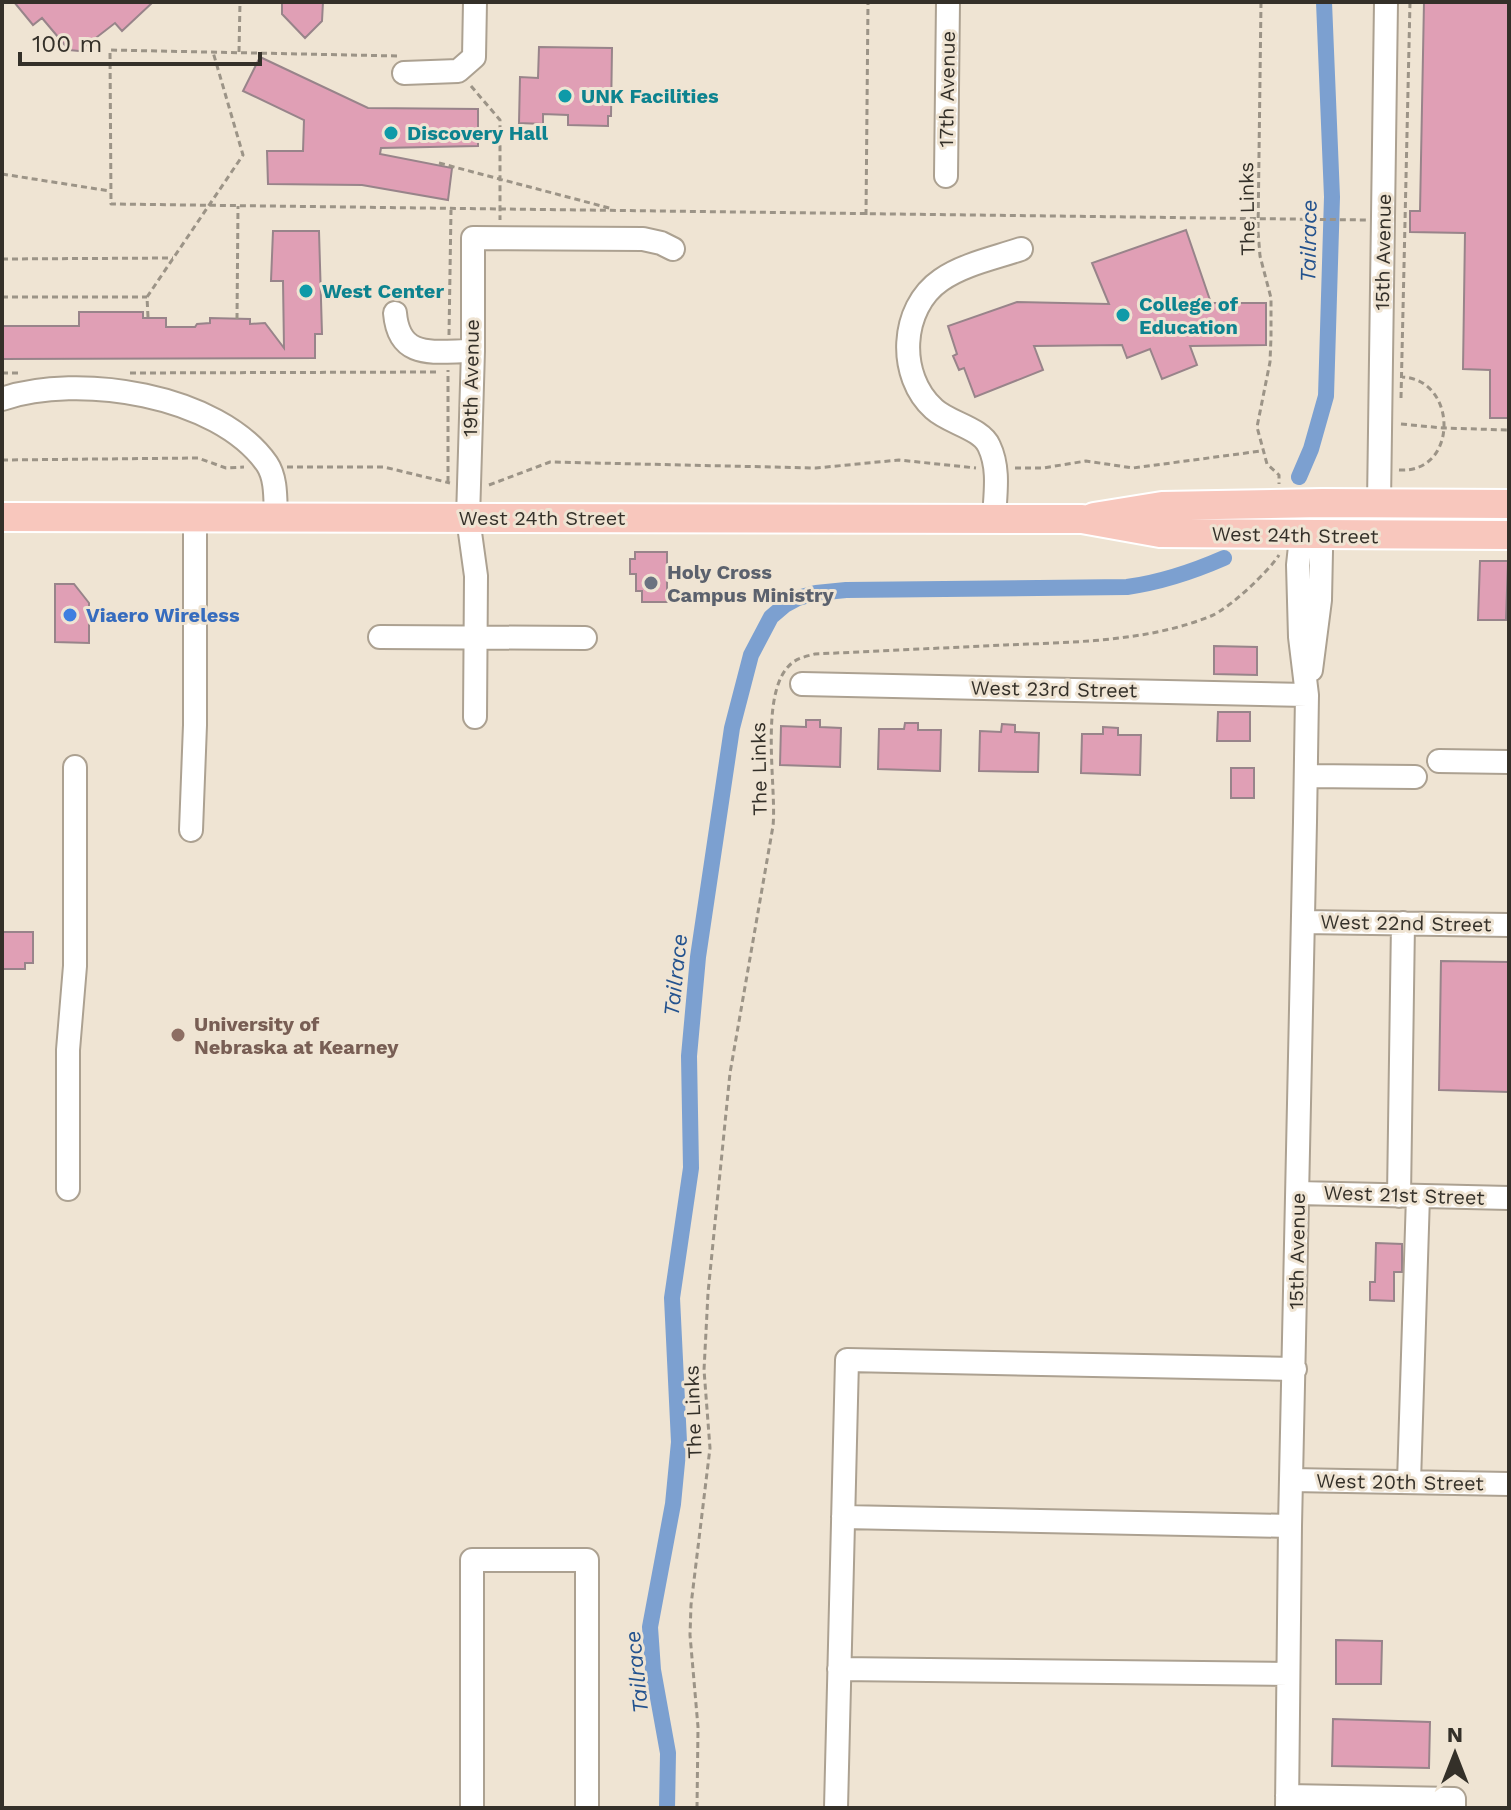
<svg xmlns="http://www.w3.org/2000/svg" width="1511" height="1810" font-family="'Work Sans',sans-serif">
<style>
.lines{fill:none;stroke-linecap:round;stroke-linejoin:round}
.canal{stroke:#7ca0d0;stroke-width:16}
.building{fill:#e09fb5;stroke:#98848a;stroke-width:2}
.minor-casing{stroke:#aca191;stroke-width:26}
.major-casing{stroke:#fff;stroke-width:32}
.path{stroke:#9c9487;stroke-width:3;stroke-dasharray:6 4;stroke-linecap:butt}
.minor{stroke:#fff;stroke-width:22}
.major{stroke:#f8c7bd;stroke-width:28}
.culture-dot{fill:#0f9aa8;stroke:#efe4d3;stroke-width:3}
.worship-dot{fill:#6b7280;stroke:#efe4d3;stroke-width:3}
.shop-dot{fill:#3f7fe0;stroke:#efe4d3;stroke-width:3}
.education-dot{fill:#8d6e63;stroke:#efe4d3;stroke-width:3}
.labels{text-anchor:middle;stroke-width:6;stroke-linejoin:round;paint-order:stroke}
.street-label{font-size:20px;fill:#343029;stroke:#efe4d3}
.culture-label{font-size:20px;font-weight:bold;fill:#0d838f;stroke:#efe4d3;text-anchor:start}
.worship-label{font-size:20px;font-weight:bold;fill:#5b616d;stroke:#efe4d3;text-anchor:start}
.shop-label{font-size:20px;font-weight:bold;fill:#366cbe;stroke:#efe4d3;text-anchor:start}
.education-label{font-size:20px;font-weight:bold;fill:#785e54;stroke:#efe4d3;text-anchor:start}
.water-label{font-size:22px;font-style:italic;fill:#23528e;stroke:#efe4d3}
</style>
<rect width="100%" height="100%" fill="#efe4d3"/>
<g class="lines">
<!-- canal -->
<path class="canal" d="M1299,477L1311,449L1326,396L1332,197L1324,2
M667,1808L668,1753L653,1670L650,1627L673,1504L679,1442L672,1298L691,1168L689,1056L698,957L732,728L751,655L771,617L785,605L798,598L816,593L846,590L1127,587C1163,582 1192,572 1224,558"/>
</g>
<!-- building -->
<path class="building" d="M14,2H153L122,31L115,23L79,51L69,50L42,18L33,25Z
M282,2H323L322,21L305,38L282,14Z
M1424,2H1509V418H1490V370L1463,369L1465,233L1410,232V211H1420Z
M539,47L612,48L611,116H608V126L568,125V115L543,114V124L519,123L520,77L538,78Z
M260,57L368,108L478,109V146L381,148L380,154L452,168L448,200L362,185L268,184L267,151H303L304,120L243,91Z
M1186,230L1211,303H1266V345L1190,346L1197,365L1162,379L1150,349L1127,358L1122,345L1034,346L1043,370L975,397L964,368L959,370L953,356L957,354L948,326L1017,302L1109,304L1092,263Z
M273,231H319L322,334H315V358L2,359V326H79V312H143V318H166V327H195L197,324L210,323V318L250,319V324L265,323L284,348L283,281H271Z
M635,552H667V602H642V591H636V574H630V559H635Z
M1480,561H1508L1506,620H1478Z
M55,584H74L89,603V643L55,642Z
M1214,646L1257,647V675L1214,674Z
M1218,712H1250V741H1217Z
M806,720H820V727L841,728L840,767L780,765L781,726L806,727Z
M905,723H918V730H941L940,771L878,769L879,729H904Z
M1002,724L1015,725V732L1039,733L1038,772L979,771L980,731L1001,732Z
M1103,727L1118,728V735H1141L1140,775L1081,773L1082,734H1103Z
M1231,768H1254V798H1231Z
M2,932H33V963H25V969H2Z
M1441,961L1509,962V1092L1439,1090Z
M1376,1243L1402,1244V1272H1394V1301L1370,1300V1282H1375Z
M1336,1640L1382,1641L1381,1684H1336Z
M1333,1719L1430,1722L1429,1768L1332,1766Z"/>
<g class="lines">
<!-- minor casing -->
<g class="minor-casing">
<path id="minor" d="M404,73L458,71L474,57L475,2
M946,176L948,2
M395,313C399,361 435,351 473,351
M2,399C78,373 218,394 267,464C277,479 275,501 276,518
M1379,503L1386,2
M994,519C995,495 1000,469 989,446C981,428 949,423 934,409C897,376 900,308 941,280C964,264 995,258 1021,249
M380,637L585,638
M1311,670L1320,600L1322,503
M802,684L1307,695
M475,717L476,576L468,518L473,351V238L643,239L661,243L673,249
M1439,761L1509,762
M1306,776L1415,777
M191,830L195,725V517
M1303,922L1509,925
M68,1189V1050L75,966V767
M1298,1193L1509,1198
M1399,1196L1403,923
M1292,1480L1509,1484
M1409,1482L1418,1196
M843,1517L1290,1526
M839,1669L1288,1674
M1287,1796L1454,1799V1808
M472,1808V1560H587V1808
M836,1808L847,1360L1295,1369
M1287,1808L1290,1526L1305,822L1307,695L1300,637L1298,565L1303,518"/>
</g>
<!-- major casing -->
<g class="major-casing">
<path id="major" d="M2,517L1082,519L1160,533L1509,535
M1094,517L1162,506L1322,503L1509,504"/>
</g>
<!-- path -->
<path class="path" d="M1261,2L1258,231L1260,256L1271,298V337L1270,362L1257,427L1267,464L1279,475V484
M239,52L240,2
M397,56L110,50L111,204L1366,220
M471,86L500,120V220
M439,163L613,209
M2,174L110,191
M866,215L868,2
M2,259L173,258
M2,297H147
M148,317L147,297L243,155L213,52
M237,319L238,206
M449,335L451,210
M2,373H22
M130,373L438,372
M1401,398L1410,2
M1401,424L1443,428L1509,430
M2,460L198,458L226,468L244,467
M287,467H384L450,483
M1015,468H1043L1086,461L1133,468L1261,451
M1399,470C1459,474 1458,379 1402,377
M448,482V370
M489,485L550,462L816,468L899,460L976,468
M697,1808L698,1727L690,1635L691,1605L710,1448L704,1370L708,1293L730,1073L773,826C777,787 758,690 792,663C798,658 807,656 815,654C878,651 942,648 1005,645C1073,642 1147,642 1211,616C1230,608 1268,572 1279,555"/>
<!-- minor -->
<use href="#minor" class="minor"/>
<!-- major -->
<use href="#major" class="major"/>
</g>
<!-- markers -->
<g class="culture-dot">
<circle cx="565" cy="96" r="8"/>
<circle cx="391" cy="133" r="8"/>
<circle cx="306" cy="291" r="8"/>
<circle cx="1123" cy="315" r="8"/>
</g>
<circle class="worship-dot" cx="651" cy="583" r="8"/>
<circle class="shop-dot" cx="70" cy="615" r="8"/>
<circle class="education-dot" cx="178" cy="1035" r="8"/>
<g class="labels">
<!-- street labels -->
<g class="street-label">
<text transform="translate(947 89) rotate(-89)" y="7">17th Avenue</text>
<text transform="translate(1247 209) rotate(-91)" y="7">The Links</text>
<text transform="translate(1383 252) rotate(-89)" y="7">15th Avenue</text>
<text transform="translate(471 378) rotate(-89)" y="7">19th Avenue</text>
<text x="542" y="525">West 24th Street</text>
<text transform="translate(1295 535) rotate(1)" y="7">West 24th Street</text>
<text transform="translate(1054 689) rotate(1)" y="7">West 23rd Street</text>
<text transform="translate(759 769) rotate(-91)" y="7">The Links</text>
<text transform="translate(1406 923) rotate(1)" y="7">West 22nd Street</text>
<text transform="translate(1404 1195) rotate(2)" y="7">West 21st Street</text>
<text transform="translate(1297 1251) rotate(-89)" y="7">15th Avenue</text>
<text transform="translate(693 1412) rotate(-92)" y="7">The Links</text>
<text transform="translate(1400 1482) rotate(1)" y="7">West 20th Street</text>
</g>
<!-- culture labels -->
<g class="culture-label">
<text x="581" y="103">UNK Facilities</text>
<text x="407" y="140">Discovery Hall</text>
<text x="322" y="298">West Center</text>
<text x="1139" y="311">College of<tspan x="1139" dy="23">Education</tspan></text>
</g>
<!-- worship labels -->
<g class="worship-label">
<text x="667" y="579">Holy Cross<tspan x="667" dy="23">Campus Ministry</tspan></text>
</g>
<!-- shop labels -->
<g class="shop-label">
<text x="86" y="622">Viaero Wireless</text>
</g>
<!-- education labels -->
<g class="education-label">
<text x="194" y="1031">University of<tspan x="194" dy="23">Nebraska at Kearney</tspan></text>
</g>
<!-- water labels -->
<g class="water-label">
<text transform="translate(1308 241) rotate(-89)" y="8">Tailrace</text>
<text transform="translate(675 975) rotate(-84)" y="8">Tailrace</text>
<text transform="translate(636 1672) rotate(-96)" y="8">Tailrace</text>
</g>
</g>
<!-- border -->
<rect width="1511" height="1810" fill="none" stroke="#343029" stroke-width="8"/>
<!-- north arrow -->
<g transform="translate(1455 1754)" stroke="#efe4d3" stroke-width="6" paint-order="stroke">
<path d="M0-6L14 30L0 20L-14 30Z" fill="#343029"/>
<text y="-12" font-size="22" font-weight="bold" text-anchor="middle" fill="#343029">N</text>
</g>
<!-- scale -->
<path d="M20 52v12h240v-12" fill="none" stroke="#343029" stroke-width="4"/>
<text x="32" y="52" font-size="24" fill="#343029" stroke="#efe4d3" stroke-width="6" paint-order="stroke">100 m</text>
</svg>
